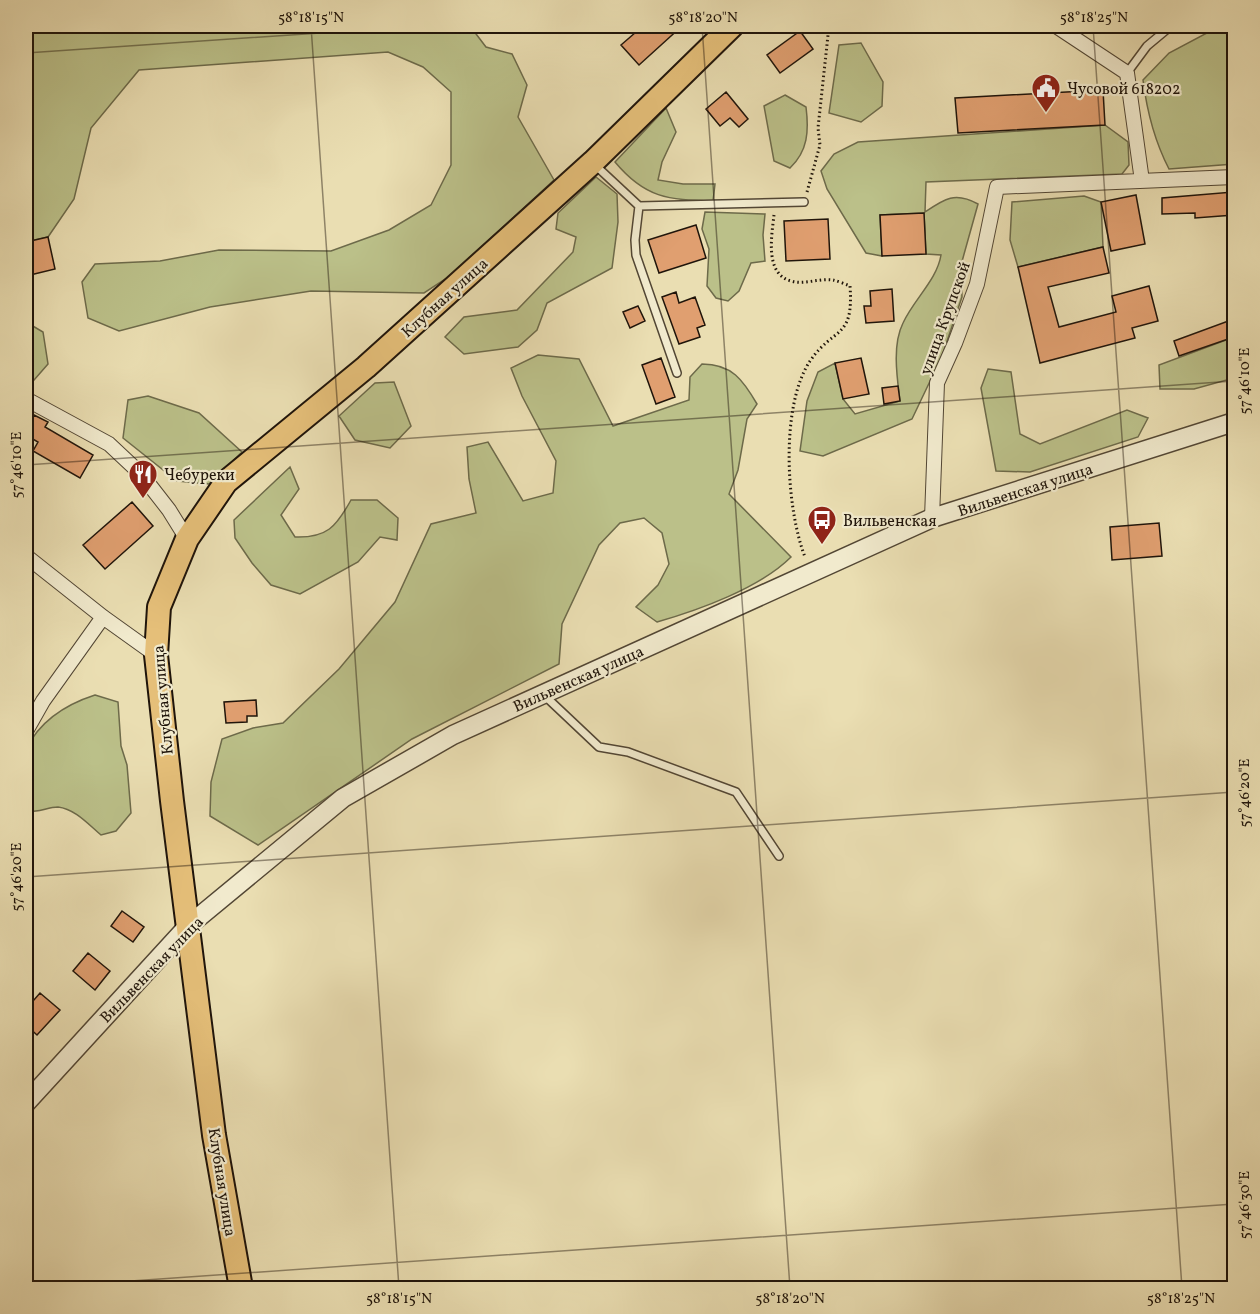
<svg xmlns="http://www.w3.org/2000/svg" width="1260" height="1314" font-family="Vollkorn,serif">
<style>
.green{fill:#bbc089;stroke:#6d6a4a;stroke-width:1.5}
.building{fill:#e09f70;stroke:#1f140a;stroke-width:1.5}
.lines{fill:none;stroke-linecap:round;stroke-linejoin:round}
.service-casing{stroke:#524634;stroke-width:10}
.minor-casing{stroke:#524634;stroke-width:16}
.tertiary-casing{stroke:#524634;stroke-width:21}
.primary-casing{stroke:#1f140a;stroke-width:26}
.path{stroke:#1f140a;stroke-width:3;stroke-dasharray:1.5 3;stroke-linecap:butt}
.service{stroke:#f1eacd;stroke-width:7}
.minor{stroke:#f1eacd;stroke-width:14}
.tertiary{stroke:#f1eacd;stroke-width:18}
.primary{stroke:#e5bf79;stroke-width:22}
.ticks{fill:none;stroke:#1f140a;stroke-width:1.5;stroke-opacity:0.45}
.labels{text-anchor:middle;stroke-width:4.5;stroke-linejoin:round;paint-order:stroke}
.poi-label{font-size:16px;fill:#1f140a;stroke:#f1eacd;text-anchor:start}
.street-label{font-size:16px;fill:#1f140a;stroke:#f1eacd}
.neatline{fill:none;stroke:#1f140a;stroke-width:2}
.ticks-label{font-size:15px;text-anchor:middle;fill:#1f140a}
</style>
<rect width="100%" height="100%" fill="#eadeb2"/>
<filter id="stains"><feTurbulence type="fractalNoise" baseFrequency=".00333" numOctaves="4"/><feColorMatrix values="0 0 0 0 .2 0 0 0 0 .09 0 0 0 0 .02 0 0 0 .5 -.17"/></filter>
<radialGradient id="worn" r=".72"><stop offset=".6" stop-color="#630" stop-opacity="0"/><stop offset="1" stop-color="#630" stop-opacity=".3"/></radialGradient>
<!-- green -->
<path class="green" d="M26,26H470L486,47L512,54L527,85L518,117L554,180L450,276L424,293L311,291L210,307L119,331L88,318L82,282L95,264L160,261L219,250L331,251L389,230L431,205L451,165V92L423,67L388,52L139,70L91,128L74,199L48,237L26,242Z
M1220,26H1234V164L1169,169C1154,140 1147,112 1143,80L1169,53Z
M861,43L883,82L882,106L861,122L829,113L839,45Z
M785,95L806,107C809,131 808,151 790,168L774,161L764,106Z
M666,108L676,132L662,162L658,180L683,184H715L713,201C668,200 645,198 615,162Z
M1105,125L1128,142L1129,165L1122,174L926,182L925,212C944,199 955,191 978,204L961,265L962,297L942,356L912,419L823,456L800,451L807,401L818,372L835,363L843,399L855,414L900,401C897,377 892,345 903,323C914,299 937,280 941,255L926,254L924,213L880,215L882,256L866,253L827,189L821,171L834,154L858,142Z
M596,177L617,194L618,222L612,268L547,303L537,330L518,347L464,354L445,337L464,317L517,310L573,252L576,237L556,229L558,213Z
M1084,196L1101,202L1103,247L1018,267L1010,240L1012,202Z
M705,212L765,214L763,235L765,261L751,263L739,291L728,301L716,298L707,286L709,249L702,229Z
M26,322L43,332L48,364L28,387L26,385Z
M1234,337V378L1194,389H1160L1159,365Z
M538,355L579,359L613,426L689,400L690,377L702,364C732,364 743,380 757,404L747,419L738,470L729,494L791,557C760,588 699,610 657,622L636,607L658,585L669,564L662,533L644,518L620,523L599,545L562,624L559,664L412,739L258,845L210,816L211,782L222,739L253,728L283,723L339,669L395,602L431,524L476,513L469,479L467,447L488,442L523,501L553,493L556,461L522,396L511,368Z
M988,369L1011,372L1020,434L1040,444L1127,410L1148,418L1138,437L1030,472L996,471L981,388Z
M394,382L411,426L390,448L355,440L339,416L375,383Z
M148,396L199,413L242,452L209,484L177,481L123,438L128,400Z
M290,467L299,489L281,515L295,537C327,538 336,527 351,500H377L398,518L397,540L380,537L358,562L300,594L271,585L252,563L235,538L234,520Z
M95,695L118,702L121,746L127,765L131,813L116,831L101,835C88,824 75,809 58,807C46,807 38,814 26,810V749C40,721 67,704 95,695Z"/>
<!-- building -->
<path class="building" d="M643,26H682L639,65L621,45Z
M800,31L813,49L780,73L767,55Z
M1103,90L1105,125L958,133L955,98Z
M726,92L748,119L739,127L730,118L720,126L706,109Z
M1233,192L1234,215L1195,218V213L1162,214V198Z
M1136,195L1145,244L1111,251L1101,202Z
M924,213L926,254L882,256L880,215Z
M828,219L830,259L786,261L784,221Z
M696,225L706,258L659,273L648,240Z
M48,237L55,269L26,276V242Z
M1103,247L1109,273L1048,287L1059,327L1116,312L1112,296L1149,286L1158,321L1132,328L1135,338L1040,363L1018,267Z
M892,289L894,321L866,323L864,306H871L870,291Z
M676,292L679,303L695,297L705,325L697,328L700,337L679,344L662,297Z
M638,306L645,321L630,328L623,312Z
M1231,320L1234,337L1179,356L1174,341Z
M661,358L675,397L656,404L642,365Z
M861,358L869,394L843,399L835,363Z
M898,386L900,401L884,404L882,388Z
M34,415L48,422L45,427L93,455L80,478L33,451L38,442L26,435V431Z
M132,502L153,526L105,569L83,545Z
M1159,523L1162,556L1112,560L1110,527Z
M256,700L257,716H247V722L226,723L224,702Z
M122,911L144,927L133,942L111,926Z
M88,953L110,971L95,990L73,971Z
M40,993L60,1010L37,1035L26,1025V1009Z"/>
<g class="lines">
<!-- service casing -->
<g class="service-casing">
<path id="service" d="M1127,73L1147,46L1171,26
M594,164L639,206L804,202
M639,206L635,240L636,255L677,373
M545,696L599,747L628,752L736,792L779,856"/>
</g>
<!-- minor casing -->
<g class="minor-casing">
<path id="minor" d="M1056,26L1127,73L1142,181
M26,399L109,444L141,474L169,510L187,539
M932,518L937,383L955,343L977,284L997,187L1234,177
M26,556L103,617L156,655
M26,731L43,701L103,617"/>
</g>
<!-- tertiary casing -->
<g class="tertiary-casing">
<path id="tertiary" d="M26,1103L188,926L343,798L453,735L932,518L1234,422"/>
</g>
<!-- primary casing -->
<g class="primary-casing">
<path id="primary" d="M241,1288L214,1135L172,801L156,655L159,607L187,539L226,482L366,367L593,162L732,26"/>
</g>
<!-- path -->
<path class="path" d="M807,192L820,145L818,128L829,26
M774,215C772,234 764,274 791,281C804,285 819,278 833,280C838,281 845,284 850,286C854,340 834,326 810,361C780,406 786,508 805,557"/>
<!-- service -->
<use href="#service" class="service"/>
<!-- minor -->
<use href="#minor" class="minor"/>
<!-- tertiary -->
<use href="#tertiary" class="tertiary"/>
<!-- primary -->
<use href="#primary" class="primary"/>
</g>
<!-- ticks -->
<path class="ticks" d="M311,26L399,1288M702,26L790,1288M1093,26L1182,1288M26,53L423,26M26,465L1234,381M26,877L1234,792M31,1288L1234,1204"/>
<!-- icons -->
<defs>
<g id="civic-pin" transform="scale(1.5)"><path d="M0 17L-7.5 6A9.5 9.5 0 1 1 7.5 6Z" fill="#8f2418" stroke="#f1eacd"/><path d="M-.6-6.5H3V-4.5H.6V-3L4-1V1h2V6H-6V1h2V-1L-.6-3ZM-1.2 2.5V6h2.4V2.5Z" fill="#fff"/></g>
<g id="restaurant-pin" transform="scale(1.5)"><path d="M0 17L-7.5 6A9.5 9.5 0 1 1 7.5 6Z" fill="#8f2418" stroke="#f1eacd"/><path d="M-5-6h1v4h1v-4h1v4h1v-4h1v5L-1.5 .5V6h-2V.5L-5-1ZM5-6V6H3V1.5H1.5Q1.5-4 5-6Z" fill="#fff"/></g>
<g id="bus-pin" transform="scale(1.5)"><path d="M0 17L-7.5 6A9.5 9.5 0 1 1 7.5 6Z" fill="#8f2418" stroke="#f1eacd"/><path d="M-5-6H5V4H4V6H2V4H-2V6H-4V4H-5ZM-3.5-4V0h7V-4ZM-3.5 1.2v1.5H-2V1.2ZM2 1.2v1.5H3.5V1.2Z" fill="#fff"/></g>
</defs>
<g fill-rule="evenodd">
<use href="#civic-pin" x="1046" y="88"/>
<use href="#restaurant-pin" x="143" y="474"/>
<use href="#bus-pin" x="822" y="520"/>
</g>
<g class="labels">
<!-- poi labels -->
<g class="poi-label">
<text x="1067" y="94">Чусовой 618202</text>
<text x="164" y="480">Чебуреки</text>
<text x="843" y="526">Вильвенская</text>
</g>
<!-- street labels -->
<g class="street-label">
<text transform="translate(444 297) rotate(-42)" y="6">Клубная улица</text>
<text transform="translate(944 318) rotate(-70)" y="6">улица Крупской</text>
<text transform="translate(1025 489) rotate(-18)" y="6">Вильвенская улица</text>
<text transform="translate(578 678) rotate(-24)" y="6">Вильвенская улица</text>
<text transform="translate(162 700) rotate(-95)" y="6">Клубная улица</text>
<text transform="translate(151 969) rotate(-46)" y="6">Вильвенская улица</text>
<text transform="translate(223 1182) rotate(81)" y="6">Клубная улица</text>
</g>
</g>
<!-- margin -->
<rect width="1260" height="1314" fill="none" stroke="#eadeb2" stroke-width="66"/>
<rect x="33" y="33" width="1194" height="1248" class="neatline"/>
<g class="ticks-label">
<text x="311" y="22">58°18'15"N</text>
<text x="703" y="22">58°18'20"N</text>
<text x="1094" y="22">58°18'25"N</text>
<text transform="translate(1244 381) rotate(-90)" y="5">57°46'10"E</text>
<text transform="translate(16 465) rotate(-90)" y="5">57°46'10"E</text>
<text transform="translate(1244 793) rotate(-90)" y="5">57°46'20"E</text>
<text transform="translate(16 877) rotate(-90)" y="5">57°46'20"E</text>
<text transform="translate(1244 1205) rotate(-90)" y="5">57°46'30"E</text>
<text x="399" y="1303">58°18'15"N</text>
<text x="790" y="1303">58°18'20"N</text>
<text x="1181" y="1303">58°18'25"N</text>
</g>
<rect width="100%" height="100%" filter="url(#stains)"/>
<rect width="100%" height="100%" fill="url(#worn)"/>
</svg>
